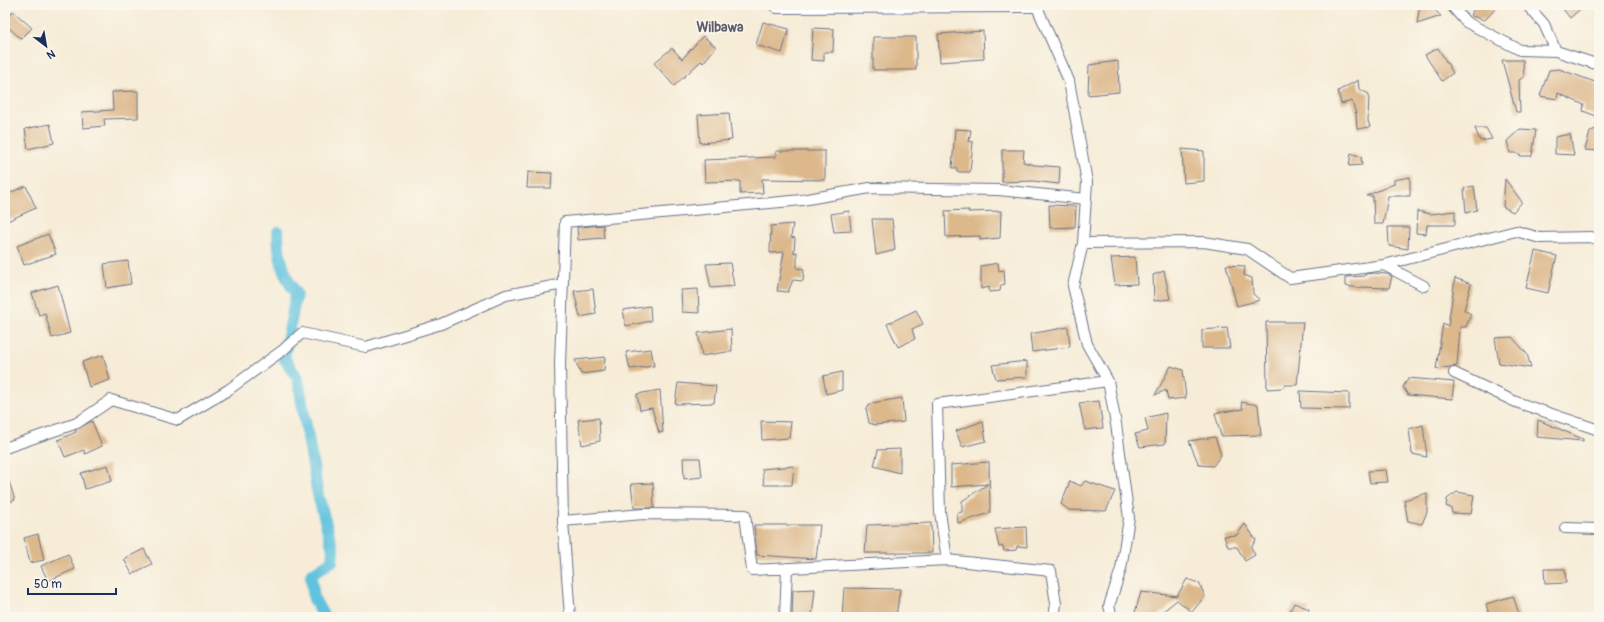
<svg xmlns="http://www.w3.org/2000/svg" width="1604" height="622" font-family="Pangolin,sans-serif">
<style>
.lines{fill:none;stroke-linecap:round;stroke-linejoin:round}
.canal{stroke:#60c3de;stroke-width:12}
.building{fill:#dcb88b}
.street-casing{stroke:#687188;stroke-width:12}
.street{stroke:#fff;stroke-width:10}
.labels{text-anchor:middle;stroke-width:3;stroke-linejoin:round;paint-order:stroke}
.quarter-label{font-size:14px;font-weight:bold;fill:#5f5f6e;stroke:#fbf7ec}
</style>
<rect width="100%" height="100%" fill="#fbf7ec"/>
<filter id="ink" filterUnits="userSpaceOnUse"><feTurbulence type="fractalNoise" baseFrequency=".025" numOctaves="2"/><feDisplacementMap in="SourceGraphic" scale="8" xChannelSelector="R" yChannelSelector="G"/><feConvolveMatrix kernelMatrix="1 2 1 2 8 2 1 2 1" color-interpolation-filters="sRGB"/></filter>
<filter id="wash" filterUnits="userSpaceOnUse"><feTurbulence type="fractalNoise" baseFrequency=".012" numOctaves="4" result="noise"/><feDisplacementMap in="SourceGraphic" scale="16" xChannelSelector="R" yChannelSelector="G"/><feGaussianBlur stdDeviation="0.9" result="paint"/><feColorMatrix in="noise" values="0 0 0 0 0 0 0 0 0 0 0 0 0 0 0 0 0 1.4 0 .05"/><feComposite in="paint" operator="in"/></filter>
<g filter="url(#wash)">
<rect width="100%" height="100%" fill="#f6ecd7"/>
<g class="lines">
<!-- canal -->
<path class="canal" d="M278,232C278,255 283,275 296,294L284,358L298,379L318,495L333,549L332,561L311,575L314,599L324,617"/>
</g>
<g id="blocks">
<!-- building -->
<path class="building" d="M1420,5H1429L1441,16L1417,24Z
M1475,5H1499L1485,20L1471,16Z
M1560,5H1585L1570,18Z
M13,11L32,28L21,39L5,24V20Z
M763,22L789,29L782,53L756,45Z
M813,28L834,29L833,52H824V61L811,60Z
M983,31L984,59L940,62L938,34Z
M703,36L716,47L703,63L701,61L674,86L654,63L672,48L682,59Z
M873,37H916V70H873Z
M1438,48L1453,73L1442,81L1425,55Z
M1502,60H1523L1524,77L1519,80L1520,112H1516Z
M1118,61L1119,92L1088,95L1089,65Z
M1559,69L1595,82L1599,95V117L1583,111L1584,105L1558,93L1557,99L1540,96L1549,70Z
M1358,80L1359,89L1369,94L1368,121L1370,127L1357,129L1356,114L1352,101L1341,104L1338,91Z
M138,91V118L104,119L105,126L83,128L82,112L113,110L112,92Z
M729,113L732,140L700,143L698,115Z
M50,124L54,143L28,149L25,129Z
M1599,127V151L1585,150L1590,132Z
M1475,128H1486L1492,139L1480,141Z
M955,129L971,130L969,141L973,142L970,172H957V168H952Z
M1520,129L1536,130L1532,156H1521L1516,153H1510L1507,141Z
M1570,134L1574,155L1555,154V137Z
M1182,149L1204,151V181L1184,183Z
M1002,150H1024L1023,162L1034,165L1060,167L1059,184L1033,181L1002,182Z
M776,151H825V180L762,179L763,193L740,194V181L705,182L704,160L776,157Z
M1351,153L1361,157L1362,165L1349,166Z
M528,172L552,173L551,188H527Z
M1410,177V196H1388L1383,224H1374L1373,196H1366L1394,184V180Z
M1505,179L1522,202L1513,212L1503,207Z
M26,186L36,208L5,222V195Z
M1474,186L1477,210L1466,213L1464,188Z
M1049,205L1076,206L1075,227L1050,228Z
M969,210L968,212L1001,211L1000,238L980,240V236L946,237L945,211Z
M849,211L851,231L834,232L831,214Z
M1417,211L1431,214L1455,211V225H1427L1426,234L1416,233Z
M872,219H892L895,250L876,255Z
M793,224L791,237L795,238L794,253L797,252V268L804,269L803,281L793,280L788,292L777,291L784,252L770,253L771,226Z
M603,225L604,238L578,240L577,227Z
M1388,227H1409L1408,249L1389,246Z
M48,234L56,254L24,265L17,246Z
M1535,251L1557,256L1548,293L1526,288Z
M1135,257L1137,284L1115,285L1111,258Z
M128,261L131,284L107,288L104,264Z
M730,263L734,286L711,288L706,264Z
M998,263L999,271L1004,270L1005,284L1001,285L1000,291L989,292V287L981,289V266Z
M1226,265L1245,266L1244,275L1252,278L1253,294L1260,300L1237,306Z
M1164,271L1170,299L1154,301L1153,275Z
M1374,273L1387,274L1392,276L1389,288L1360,287V288L1345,286V277L1365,276V274Z
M1455,278L1471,284L1464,310L1471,314L1466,327H1460L1457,366L1436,369L1443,323L1448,326Z
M58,285L70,333L52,338L45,313L39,315L32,293Z
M593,289L596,314L580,317L574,291Z
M698,289L699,313L682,312L681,290Z
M650,306L651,321L626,326L623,310Z
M916,310L923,324L912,329L915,339L898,347L887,324Z
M1266,322H1303L1297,385H1285L1282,388L1267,389Z
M1068,327L1070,347L1032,352L1030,334Z
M1227,328L1230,348H1202V330Z
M731,329L732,351L702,356L698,333Z
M1512,337L1527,354L1531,368L1499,363L1495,338Z
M651,349L654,366L630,369L626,352Z
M103,355L110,380L89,387L82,362Z
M605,357L604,371L581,374L575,360Z
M1027,361V377L996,379L992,365Z
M1171,366L1183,370L1186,398L1168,400L1166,390L1155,395Z
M842,372V390L826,394L823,376Z
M1408,378L1454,382L1452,399L1408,395L1403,387Z
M678,383L716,386L714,403L675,404Z
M660,390L663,432L659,433L652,408L640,410L637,394Z
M1300,391L1349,393V409L1301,408Z
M902,398L904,422L875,425L869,423L866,408L872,403Z
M1099,401L1103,428L1085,430L1079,403Z
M1241,402L1258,405L1261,435L1221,436L1215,413L1243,409Z
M1166,413L1165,444L1140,447L1135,434L1148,431L1145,418Z
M599,418L600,441L582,445L578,420Z
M1538,420L1583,439V441L1537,437Z
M92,421L102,446L85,454L84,450L65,457L58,440L76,432L75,430Z
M761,421L791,422L789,438L762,440Z
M983,421L986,441L962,447L956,431Z
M1423,425L1427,457L1412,454L1409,429Z
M1215,437L1221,455L1213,466L1199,465L1189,441Z
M900,449V473L874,466L878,450Z
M683,458H700L702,477L684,479Z
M989,462L990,513L958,523L957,513L962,512V501L988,484L951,487V465Z
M108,465L112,481L85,489L81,473Z
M794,466L792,485H764L762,469Z
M1386,470L1388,482L1370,483L1368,471Z
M5,475H7L15,500L5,504Z
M1070,481L1081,486L1085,481L1115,491L1106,511L1069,510L1061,504Z
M653,483L654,508H634L631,484Z
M1457,492L1474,495L1471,514L1452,513L1451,508L1446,506L1447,499Z
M1427,493V512L1422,524L1408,521L1404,500Z
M931,523L932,553H865L867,525Z
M1245,524L1256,540L1251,547L1255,555L1245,561L1237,547H1228L1224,536L1237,535Z
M754,525H820L816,559L757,555Z
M1026,527L1027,547L1017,546L1016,550L1004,551L1003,546L999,547L995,529Z
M38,534L44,560L30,563L24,538Z
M144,549L152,564L132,574L124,559Z
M68,554L75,569L48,581L41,566Z
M1544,569H1565L1566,583L1545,584Z
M1187,579L1199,583L1205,596L1192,612L1177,600L1156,617L1134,616L1141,592L1177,596Z
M844,588L900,589L896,617H842Z
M815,589L812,617H792L793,590Z
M1513,596L1520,617H1490L1486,604Z
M1294,603L1309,609L1306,617H1287Z"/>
</g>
</g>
<g filter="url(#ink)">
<use href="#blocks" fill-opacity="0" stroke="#687188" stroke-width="1"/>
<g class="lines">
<!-- street casing -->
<g class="street-casing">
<path id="street" d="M773,5L777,8L1037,7L1036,5
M1451,5L1466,22L1520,50L1556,51L1599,65
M1527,5L1544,24L1556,51
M1037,7L1069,81L1087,182L1083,243L1073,286L1087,344L1108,381L1116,424L1129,518L1121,569L1109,606L1112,617
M1083,243L1204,242L1247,249L1290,278L1384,265L1424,286
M1384,265L1516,231L1540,238L1591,237L1599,240
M1454,373L1516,402L1599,430
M5,448L77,423L111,400L178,420L228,390L283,350L302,333L366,347L441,324L506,295L563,284
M563,521L643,514L745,515L752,570L947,560
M1565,528L1599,529
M570,617L563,521L560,364L565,222L802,200L870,188L998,190L1086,199
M785,617L787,568
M1054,617L1056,604L1051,571L947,560L940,512L937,404L1108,381"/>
</g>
<!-- street -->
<use href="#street" class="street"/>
</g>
</g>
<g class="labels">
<!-- quarter labels -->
<g class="quarter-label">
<text x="720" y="32">Wilbawa</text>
</g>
</g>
<!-- margin -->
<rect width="1604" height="622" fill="none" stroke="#fbf7ec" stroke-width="20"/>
<!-- north arrow -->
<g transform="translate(46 46) rotate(149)" stroke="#fbf7ec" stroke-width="3" paint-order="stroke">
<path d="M0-3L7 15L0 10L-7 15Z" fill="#1b2f5e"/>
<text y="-6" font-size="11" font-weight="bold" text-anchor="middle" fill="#1b2f5e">N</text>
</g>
<!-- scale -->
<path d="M28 588v6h88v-6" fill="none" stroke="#1b2f5e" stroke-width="2"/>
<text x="34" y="588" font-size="12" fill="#1b2f5e" stroke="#fbf7ec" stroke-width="3" paint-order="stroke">50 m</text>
</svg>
